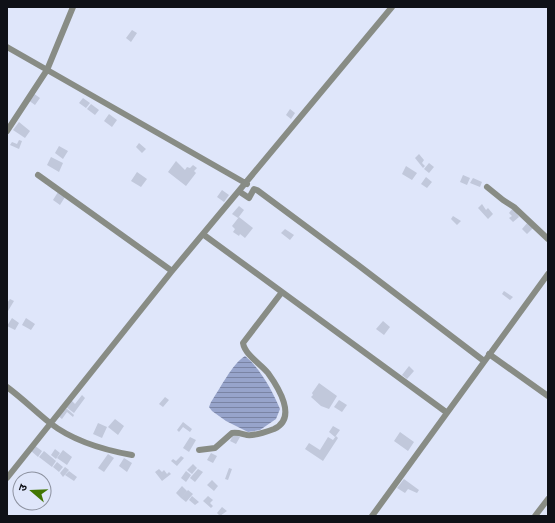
<svg xmlns="http://www.w3.org/2000/svg" width="555" height="523" font-family="Rubik,'Noto Sans Devanagari',sans-serif">
<style>
.water{fill:url(#water-rules)}
.building{fill:#c1c8db}
.lines{fill:none;stroke-linecap:round;stroke-linejoin:round}
.street{stroke:#888c85;stroke-width:6}
</style>
<defs>
<pattern id="water-rules" width="6" height="5" patternUnits="userSpaceOnUse"><rect width="6" height="5" fill="#97a4cb"/><path d="M0 2.5h6" fill="none" stroke="#7a84a4"/></pattern>
</defs>
<rect width="100%" height="100%" fill="#dfe6fa"/>
<!-- water -->
<path class="water" d="M245,356C260,368 273,392 280,409L276,419L260,430L248,432L226,421L212,411L209,407L211,402C220,389 232,364 245,356Z"/>
<!-- building -->
<path class="building" d="M132,30L137,33L131,42L126,38Z
M33,93L40,98L35,105L28,100Z
M83,98L90,103L86,108L79,103Z
M91,104L99,110L95,115L87,109Z
M290,109L295,113L291,119L286,115Z
M109,114L117,120L112,127L104,121Z
M19,122L30,131L25,138L13,130Z
M19,140L22,141L19,149L10,145L12,142L17,144Z
M139,143L146,149L142,153L136,147Z
M59,146L68,151L63,159L55,153Z
M419,154L424,160L422,163L425,166L423,168L415,158Z
M51,157L63,163L59,172L47,165Z
M176,161L185,170L187,167L190,168L193,165L197,168L194,171L196,173L186,186L168,172Z
M429,163L434,167L429,173L424,169Z
M406,166L417,173L412,180L402,174Z
M137,172L147,179L141,187L131,181Z
M463,175L470,178L467,185L460,182Z
M426,177L432,182L427,188L421,184Z
M473,178L482,182L480,187L470,183Z
M222,190L229,195L224,202L217,197Z
M58,192L65,197L60,205L53,200Z
M482,204L486,210L488,208L493,214L488,219L478,208Z
M239,206L244,210L238,218L232,214Z
M513,208L519,217L513,222L509,218L512,216L509,213Z
M453,216L461,221L457,225L451,219Z
M239,217L253,228L245,238L240,234L239,236L233,232L235,229L232,226Z
M528,222L534,227L527,234L522,229Z
M285,229L294,235L290,240L281,233Z
M504,291L513,297L510,300L502,294Z
M10,299L14,301L8,311L7,303Z
M12,318L19,323L15,330L7,326Z
M26,318L35,324L31,330L22,325Z
M383,321L390,327L384,335L376,329Z
M409,366L414,371L407,379L402,375Z
M319,383L337,396L329,409L321,406L311,397L313,395L312,393Z
M82,395L85,398L74,413L66,407L71,400L75,404Z
M165,397L169,400L163,407L159,404Z
M339,400L347,405L342,412L334,407Z
M65,407L74,415L73,417L67,412L62,419L58,416Z
M115,419L124,426L118,435L108,427Z
M183,422L192,429L190,432L183,427L179,432L177,430Z
M98,423L107,427L102,438L93,434Z
M333,426L340,430L335,437L329,432Z
M400,432L414,442L408,451L394,441Z
M234,434L240,437L236,444L230,441Z
M336,436L338,438L323,461L305,449L309,443L320,450L328,437L333,440Z
M190,437L196,440L189,452L183,448Z
M34,445L42,451L38,457L30,450Z
M55,449L60,453L56,459L51,455Z
M63,450L72,457L67,465L57,458Z
M44,451L56,461L52,467L39,457Z
M211,453L217,456L213,463L207,460Z
M108,454L114,458L104,472L98,468Z
M181,456L184,458L177,466L171,461L173,459L176,461Z
M124,458L132,463L127,472L119,466Z
M57,462L63,467L59,472L53,467Z
M193,464L197,468L192,474L187,470Z
M65,467L69,470L63,477L60,473Z
M229,468L232,469L228,480L225,479Z
M159,469L162,472L164,470L167,474L169,472L171,474L162,481L155,472Z
M198,469L203,472L195,482L190,478Z
M69,471L77,477L74,481L65,475Z
M186,471L191,475L186,482L181,478Z
M404,479L419,490L417,493L408,489L405,493L397,488Z
M212,480L218,486L214,491L207,485Z
M182,486L187,491L181,498L176,493Z
M188,490L193,494L186,502L181,498Z
M192,496L199,502L195,505L189,500Z
M208,496L213,500L210,503L213,506L211,508L203,501Z
M222,507L227,511L220,516L217,513Z"/>
<g class="lines">
<!-- street -->
<path class="street" d="M7,47L247,184
M7,131L47,70L73,7
M38,175L172,271
M487,187L503,200L514,207L548,239
M240,192L249,198L254,189L257,190L358,265L484,361
M204,235L446,412
M489,354L548,396
M7,387C22,398 35,411 50,423C73,441 104,450 132,455
M199,450L215,448L232,433C238,432 242,434 247,435C255,436 266,432 274,429C298,418 278,387 268,373C261,364 245,355 243,343L282,292
M7,478L172,271L392,7
M372,516L548,274
M535,516L548,499"/>
</g>
<!-- border -->
<rect width="555" height="523" fill="none" stroke="#0f1117" stroke-width="16"/>
<!-- north arrow -->
<g transform="translate(32 491) rotate(289)"><circle r="19" fill="#dfe6fa" stroke="#8c919f"/>
<path d="M0-3L7 15L0 10L-7 15Z" fill="#417603"/>
<text y="-6" font-size="11" font-weight="bold" text-anchor="middle" fill="#0f1117">उ</text>
</g>
</svg>
